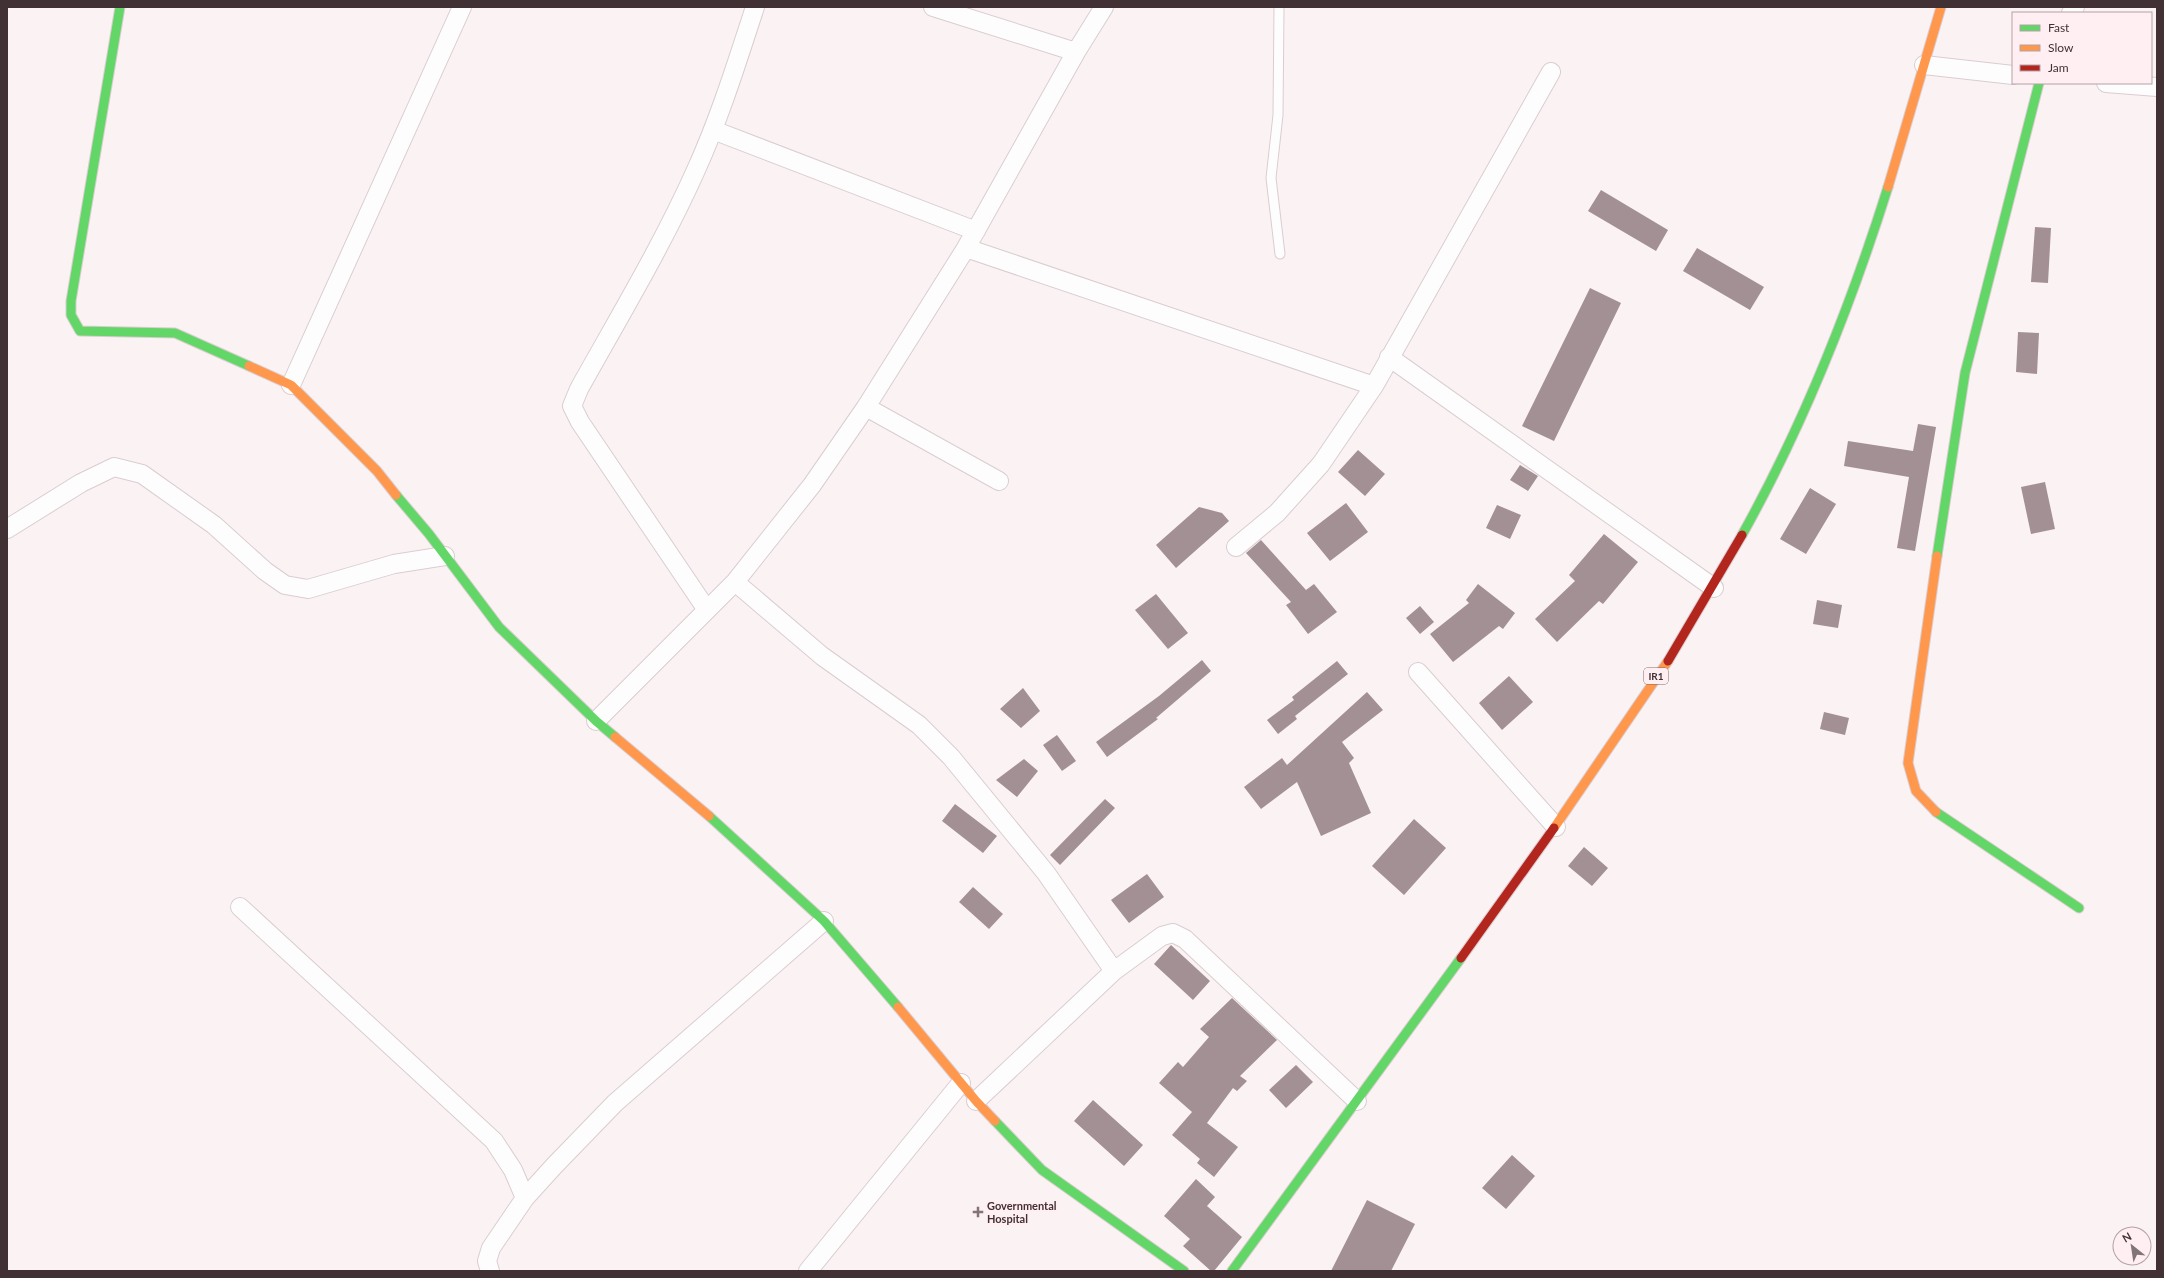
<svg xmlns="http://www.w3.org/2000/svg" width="2164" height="1278" font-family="Lato,sans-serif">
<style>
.building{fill:#a29095}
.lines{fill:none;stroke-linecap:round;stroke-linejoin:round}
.lane-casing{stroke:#dacdd0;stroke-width:11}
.street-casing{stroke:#dacdd0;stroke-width:20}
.fast-casing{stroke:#dacdd0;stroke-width:11}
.slow-casing{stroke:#dacdd0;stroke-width:11}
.jam-casing{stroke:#dacdd0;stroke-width:11}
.lane{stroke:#fefdfd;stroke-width:9}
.street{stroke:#fefdfd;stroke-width:18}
.fast{stroke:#63d668;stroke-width:9}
.slow{stroke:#ff974d;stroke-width:9}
.jam{stroke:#b3261e;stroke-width:9}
.poi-dot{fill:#827578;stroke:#ffeef2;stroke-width:1.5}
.labels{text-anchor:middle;stroke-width:4;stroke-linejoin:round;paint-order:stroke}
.shield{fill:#ffeef2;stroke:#7a6a6e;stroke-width:1}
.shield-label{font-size:10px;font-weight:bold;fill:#413135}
.poi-label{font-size:11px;font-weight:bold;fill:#413135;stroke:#ffeef2;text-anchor:start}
</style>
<rect width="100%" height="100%" fill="#fbf2f4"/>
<!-- building -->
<path class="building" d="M1601,190L1668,230L1656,251L1588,211Z
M2035,227L2051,228L2048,283L2031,282Z
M1697,248L1764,287L1750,310L1683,271Z
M1590,288L1621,303L1554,441L1522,426Z
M2018,332L2039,333L2037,374L2016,372Z
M1918,424L1936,427L1915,551L1897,548L1909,477L1844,466L1848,441L1913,451Z
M1358,450L1385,474L1365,496L1338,472Z
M1520,465L1538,476L1528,491L1510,480Z
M2045,482L2055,529L2031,534L2021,487Z
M1810,488L1836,504L1806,554L1780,539Z
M1346,503L1368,532L1330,561L1307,533Z
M1497,505L1521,515L1510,539L1486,528Z
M1199,507L1222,513L1229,521L1176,568L1156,545Z
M1604,534L1638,562L1603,604L1599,601L1557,642L1535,619L1575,581L1569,575Z
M1261,540L1306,590L1314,584L1337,612L1308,634L1286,605L1291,602L1246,553Z
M1478,584L1515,613L1503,629L1499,626L1453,662L1430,634L1469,603L1466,600Z
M1156,594L1188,633L1168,649L1135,610Z
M1817,600L1842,605L1838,628L1813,624Z
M1420,606L1434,622L1420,634L1406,618Z
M1202,660L1211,671L1156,718L1158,719L1107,757L1096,742L1159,696Z
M1337,661L1348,674L1295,716L1297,719L1278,734L1267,720L1294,700L1292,697Z
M1509,676L1533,702L1502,730L1479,703Z
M1023,688L1040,711L1021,728L1000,709Z
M1367,692L1383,710L1342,742L1354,758L1349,763L1371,813L1321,836L1297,782L1261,809L1244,787L1282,758L1287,765Z
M1824,712L1849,718L1845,735L1820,729Z
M1057,735L1076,761L1062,771L1043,745Z
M1024,759L1038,771L1017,797L996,780Z
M1105,799L1115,808L1060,865L1050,855Z
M955,804L997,836L983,853L942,821Z
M1414,819L1446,848L1404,895L1372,866Z
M1584,847L1608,868L1592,886L1568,866Z
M1147,874L1164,897L1129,923L1111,900Z
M973,887L1003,914L989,929L959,902Z
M1171,945L1210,981L1193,1000L1154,964Z
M1232,998L1277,1040L1240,1076L1247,1081L1237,1091L1233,1088L1207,1123L1238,1147L1214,1177L1197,1163L1200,1159L1172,1135L1192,1112L1159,1083L1178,1062L1183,1067L1209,1037L1200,1029Z
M1296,1065L1313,1082L1286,1108L1269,1090Z
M1093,1100L1143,1145L1124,1166L1074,1121Z
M1512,1155L1535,1176L1506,1209L1482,1188Z
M1196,1179L1215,1197L1207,1206L1242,1237L1214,1271H1211L1183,1246L1190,1239L1164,1216Z
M1367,1200L1415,1224L1391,1271H1331Z"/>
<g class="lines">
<!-- lane casing -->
<g class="lane-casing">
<path id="lane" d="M1279,7L1278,115L1271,178L1280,254"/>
</g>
<!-- street casing -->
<g class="street-casing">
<path id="street" d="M933,7L1076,52
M2071,13L2075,7
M1924,65L2013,75
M2106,83L2157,87
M713,130L976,231
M966,248L1374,386
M1389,357L1714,588
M291,385L462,7
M866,407L999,481
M7,529L81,483L114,467L142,474L214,525L265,571L285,585L308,589L394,564L445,556
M1236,547L1277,513L1321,464L1374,386L1551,72
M735,582L822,656L919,725L951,757L1046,873L1114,971
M707,610L580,422L572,406L579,389C619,317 662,246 696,170C720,117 737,62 755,7
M1418,672L1556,827
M596,721L735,582L812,485L866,407L966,248L1076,52L1104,7
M240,907L494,1141L513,1170L525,1198
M976,1101L1114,971L1162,936L1173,933L1185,939L1357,1101
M490,1271L487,1261L491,1248L525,1198L554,1166L615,1103L824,921
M808,1271L961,1083"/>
</g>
<!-- fast casing -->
<g class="fast-casing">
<path id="fast" d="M120,7L71,301V315L80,331L175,333L249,366
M396,495L429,534L499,627L596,721L615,737
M1742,535C1804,424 1850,308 1888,187
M1937,556L1965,373L2039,83
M1936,812L2079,908
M709,816L824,921L898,1007
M995,1121L1042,1170L1184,1271
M1232,1271L1461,958"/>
</g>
<!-- slow casing -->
<g class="slow-casing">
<path id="slow" d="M1888,187L1941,7
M249,366L291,385L377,471L396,495
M615,737L709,816
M1936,812L1916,791L1908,763L1937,556
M1554,828L1668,661
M898,1007L976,1101L995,1121"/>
</g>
<!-- jam casing -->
<g class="jam-casing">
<path id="jam" d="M1668,661L1742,535
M1461,958L1554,828"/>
</g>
<!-- lane -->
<use href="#lane" class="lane"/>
<!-- street -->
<use href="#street" class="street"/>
<!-- fast -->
<use href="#fast" class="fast"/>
<!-- slow -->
<use href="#slow" class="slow"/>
<!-- jam -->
<use href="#jam" class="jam"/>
</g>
<!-- markers -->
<path class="poi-dot" d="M976 1206h4v4h4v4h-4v4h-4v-4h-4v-4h4z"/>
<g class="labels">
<!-- shield labels -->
<rect class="shield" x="1644" y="668" width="24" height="16" rx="3"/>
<g class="shield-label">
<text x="1656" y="680">IR1</text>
</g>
<!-- poi labels -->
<g class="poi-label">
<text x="987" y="1210">Governmental<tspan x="987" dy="13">Hospital</tspan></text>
</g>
</g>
<!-- border -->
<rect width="2164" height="1278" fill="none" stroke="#413135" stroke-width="16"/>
<!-- legend -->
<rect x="2012" y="12" width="140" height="72" fill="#ffeef2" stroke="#b3a2a6"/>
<rect x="2020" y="25" width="20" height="6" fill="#63d668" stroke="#b3a2a6"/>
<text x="2048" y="32" font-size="12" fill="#413135">Fast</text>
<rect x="2020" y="45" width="20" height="6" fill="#ff974d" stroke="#b3a2a6"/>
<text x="2048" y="52" font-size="12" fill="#413135">Slow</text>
<rect x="2020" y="65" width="20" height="6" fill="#b3261e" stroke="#b3a2a6"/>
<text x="2048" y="72" font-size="12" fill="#413135">Jam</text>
<!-- north arrow -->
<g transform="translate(2132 1246) rotate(330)"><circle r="19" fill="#ffeef2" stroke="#b3a2a6"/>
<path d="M0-3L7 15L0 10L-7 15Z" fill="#827578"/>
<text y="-6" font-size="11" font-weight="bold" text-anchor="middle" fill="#413135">N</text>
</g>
</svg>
